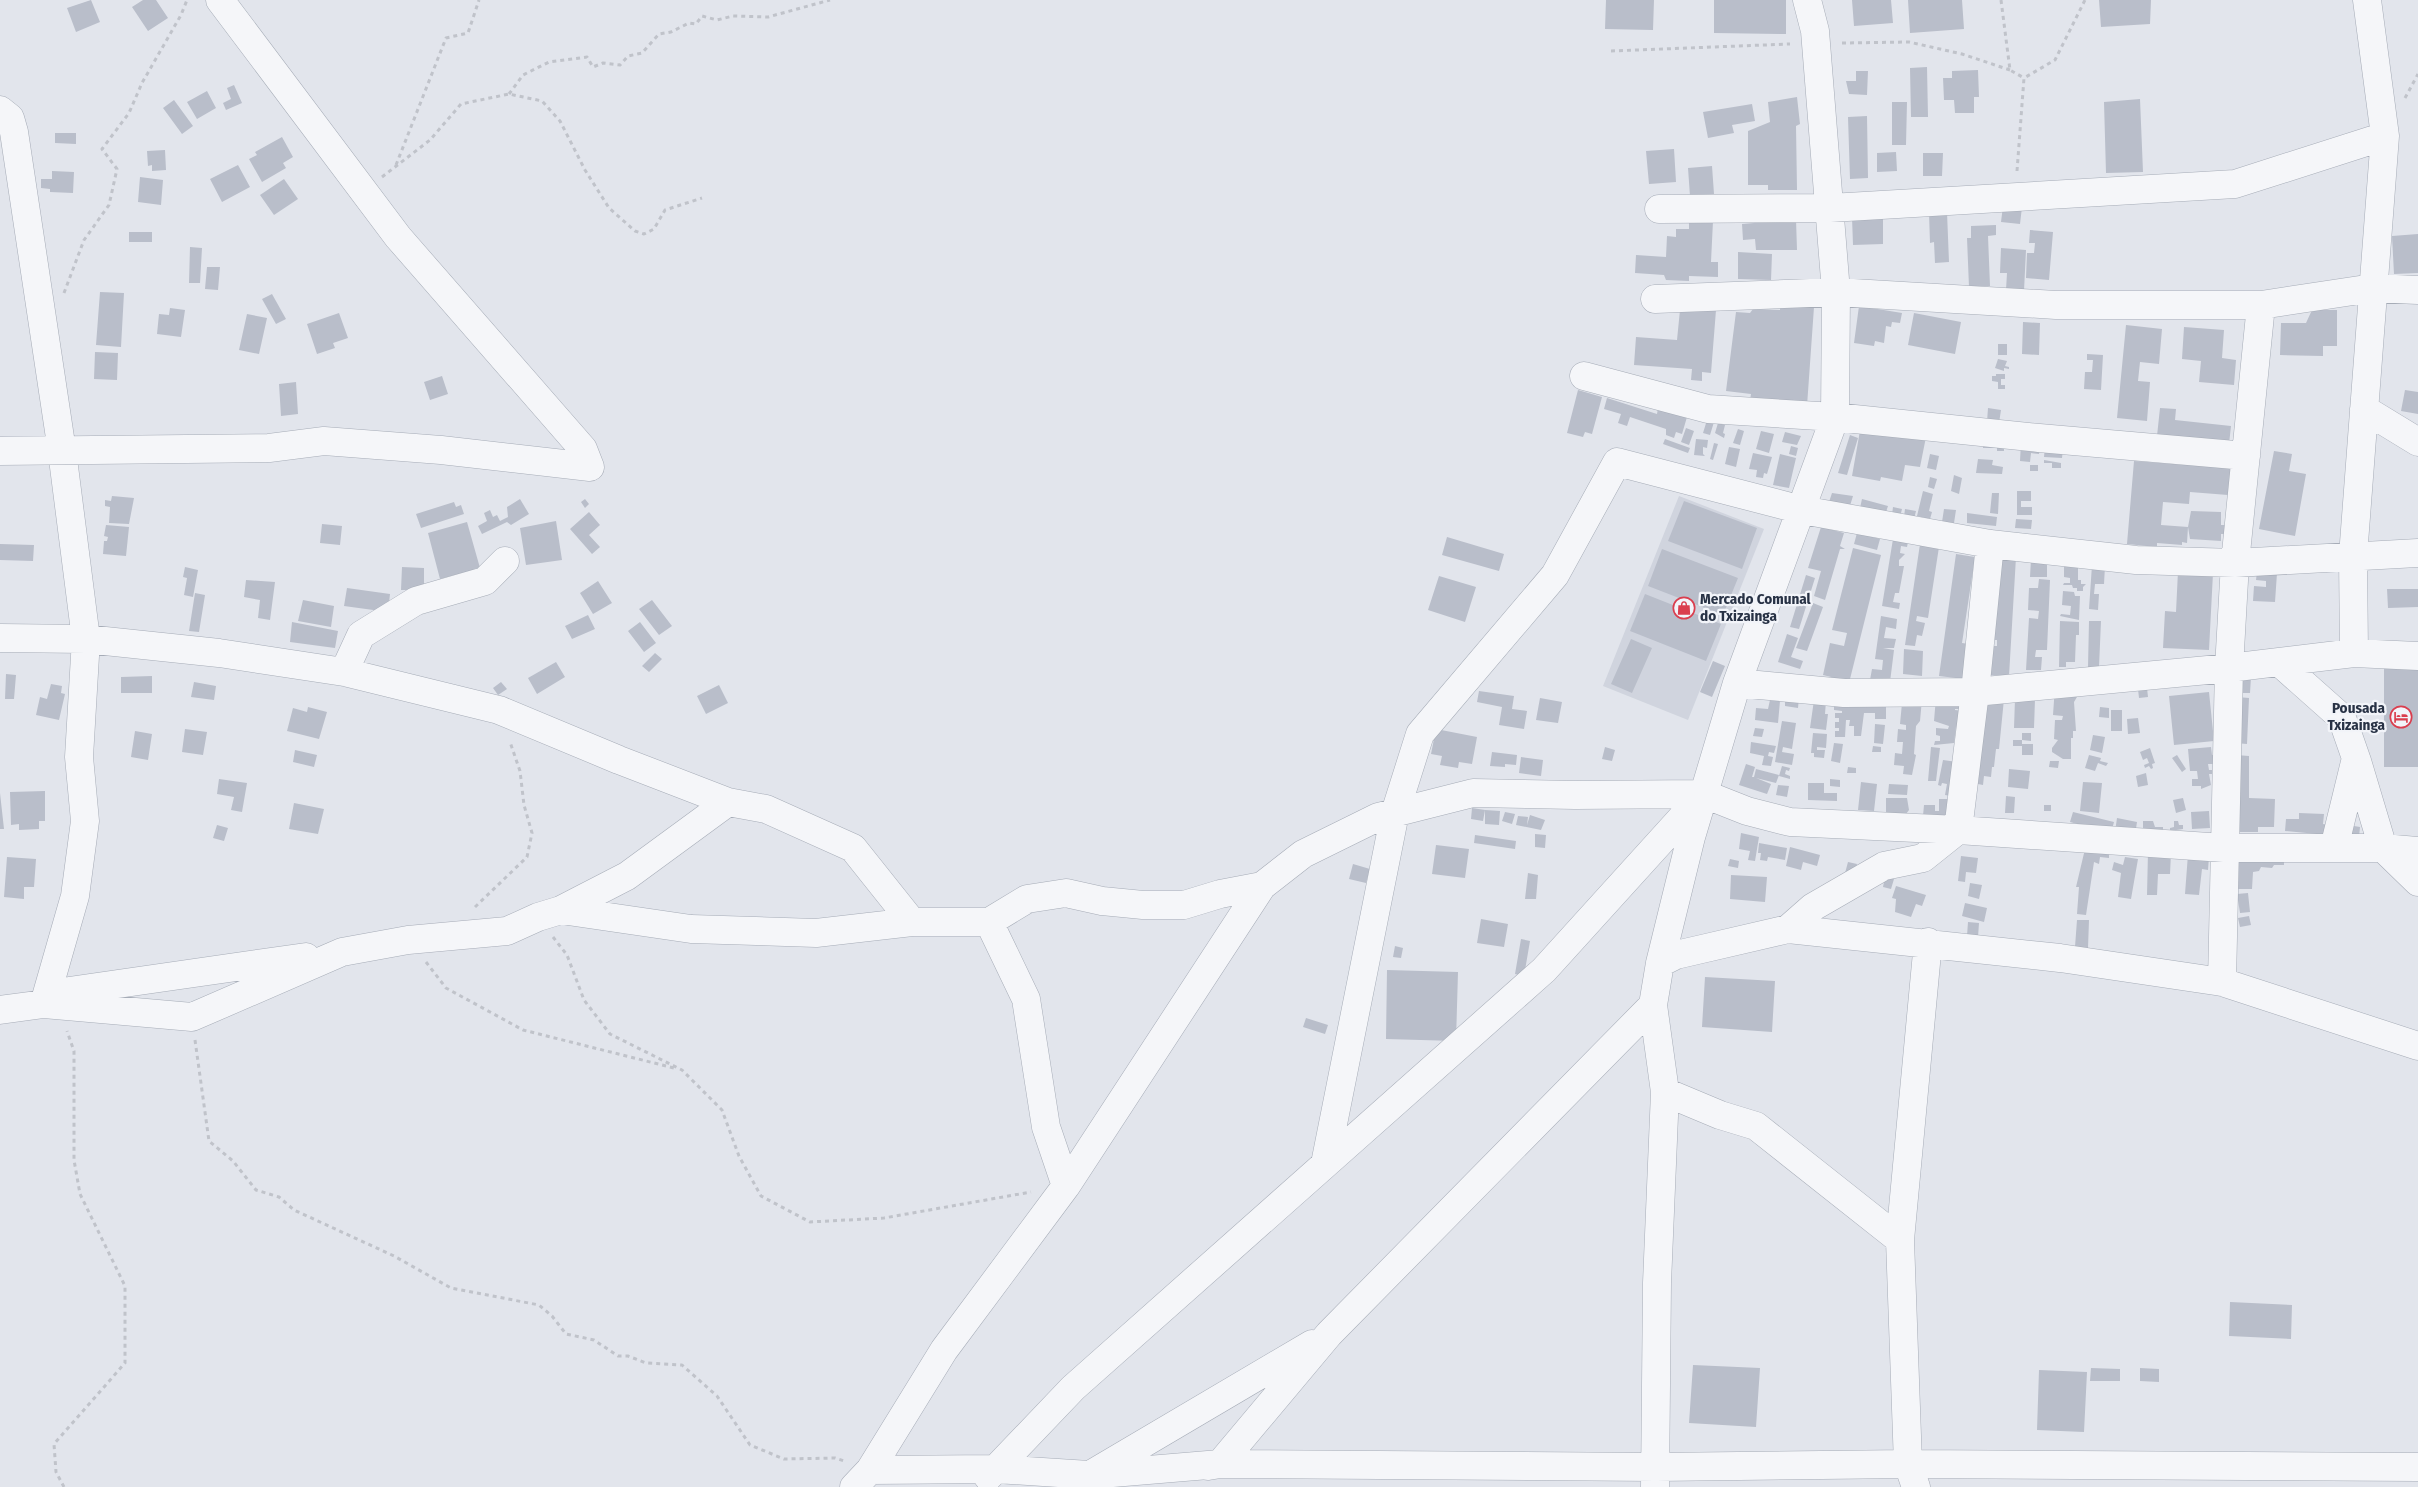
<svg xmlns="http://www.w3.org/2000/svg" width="2418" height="1487" font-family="'Fira Sans Condensed',sans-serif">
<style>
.built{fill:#d0d4de}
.building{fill:#b9beca}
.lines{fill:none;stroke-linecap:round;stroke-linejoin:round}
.minor-casing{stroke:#a6acb7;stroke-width:29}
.path{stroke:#c0c3ca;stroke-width:3;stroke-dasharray:4 4;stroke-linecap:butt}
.minor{stroke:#f5f6f9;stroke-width:28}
.labels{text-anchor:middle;stroke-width:4.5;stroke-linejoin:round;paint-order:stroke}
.poi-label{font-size:15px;font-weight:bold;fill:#283245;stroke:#f2f4f9;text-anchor:start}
</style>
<rect width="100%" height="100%" fill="#e2e5ec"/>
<!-- built -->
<path class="built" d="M1679,496L1764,529L1688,720L1603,686Z"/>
<!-- building -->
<path class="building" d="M91,0L100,22L76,32L67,8Z
M143,0H156L168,18L148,31L132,7Z
M1606,0H1654L1653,30L1605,29Z
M1714,0H1786V34L1714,33Z
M1852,0H1891L1893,23L1854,26Z
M1908,0H1962L1964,29L1910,33Z
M2099,0H2151L2150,24L2101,27Z
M1927,67L1928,117H1911L1910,68Z
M1978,70L1979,97H1974V113H1955L1954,100H1944L1943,78H1952V71Z
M1856,71H1868L1867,95L1849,94L1846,81H1856Z
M234,85L242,103L226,110L223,103L231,99L227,88Z
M207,91L216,108L197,119L187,102Z
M1797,97L1800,124L1796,126L1797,190H1768V185H1748V131L1770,122L1768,102Z
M2140,99L2143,172L2106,173L2104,102Z
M174,100L193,126L182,134L163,108Z
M1892,102H1907L1906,145H1892Z
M1752,104L1755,121L1732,125L1734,133L1708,138L1703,112Z
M1867,116L1868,178L1850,179L1848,117Z
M55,133H76V144L55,143Z
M282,137L293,157L283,163L286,168L262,182L249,159L257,155L255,152Z
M1674,149L1676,182L1649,184L1646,151Z
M165,150L166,170L152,171V165L148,166L147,151Z
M1896,152L1897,171L1877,172V153Z
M1923,153H1943L1942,176H1923Z
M238,165L250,187L222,202L210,179Z
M1712,166L1714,194L1690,196L1688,168Z
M52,171L74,172L73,193L50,192V189L41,188V179H52Z
M140,177L163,180L161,205L138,202Z
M284,179L298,199L274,215L260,195Z
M2003,206L2022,207L2020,224L2001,222Z
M1947,212L1949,262L1935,263L1934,242L1930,243L1929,213Z
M1883,216V244L1853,245L1852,217Z
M1754,219H1796L1797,250H1756L1755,239L1743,240L1742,224L1754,223Z
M1689,220L1713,221L1711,262H1718V277L1689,276V281L1666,280L1664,275L1635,273L1636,255L1666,257L1667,236L1676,237V229H1689Z
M1996,225V235L1988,236L1990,286L1969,287L1967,238H1971V226Z
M2030,230L2053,232L2049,280L2026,278L2027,253H2034L2035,243H2029Z
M129,232H152V242H129Z
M2418,234V273L2394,274L2392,236Z
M190,247L202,248L200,283H189Z
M2001,248L2026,250L2024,291L2006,290L2007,273H2000Z
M1738,252L1772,254L1771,280L1738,279Z
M207,267H220L218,290L205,289Z
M100,292L124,293L121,347L96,345Z
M272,294L286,319L276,324L262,299Z
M1780,305L1814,307L1807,406L1750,400L1751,394L1726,391L1736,312L1750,313L1753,309L1780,310Z
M1859,306L1902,313L1900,323L1892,322L1891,327L1886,326L1884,343L1875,341L1874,346L1854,343Z
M170,308L185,310L181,337L157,334L159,314L169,315Z
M1680,310H1716L1711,373L1702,372V381L1691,380L1692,369L1634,365L1636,337L1677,340Z
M2312,310H2337V346H2323V356L2280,355L2281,323H2306Z
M339,313L348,338L333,343L335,348L317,354L307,324Z
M1914,313L1961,322L1955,354L1908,345Z
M247,314L267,318L259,354L239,350Z
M2023,322L2040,323L2039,355L2022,354Z
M2126,325L2162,329L2159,364L2140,362L2138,381L2150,382L2147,421L2117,418Z
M2184,327L2224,330L2222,358L2236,360L2234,385L2199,382L2201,361L2182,359Z
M1998,344H2007V355H1998Z
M95,352L118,353L117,380L94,379Z
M2087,354L2103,355L2101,390L2084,389L2085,372H2092L2093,360H2087Z
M1998,359L2007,361L2005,366L2009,367V369L2004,368V371L1995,368Z
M1996,374H2005V379H2001V385H2005V389H1998V382L1992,381V376H1996Z
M442,376L448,394L430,400L424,382Z
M296,382L298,414L281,416L279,384Z
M1578,390L1602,397L1592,434L1585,432L1583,437L1567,433Z
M2405,390L2418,392V414L2401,411Z
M1607,398L1657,414L1658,408L1687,417L1682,434L1676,432L1674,438L1666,435V429L1630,417L1627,426L1618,423L1621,414L1604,409Z
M1988,408L2001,410L1999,423L1987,422Z
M2160,408L2176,409L2175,420L2231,426L2229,444L2157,436Z
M1707,420L1714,422L1710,435L1703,433Z
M1718,423L1725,425L1723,433L1725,434L1724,438L1715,433Z
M1861,425L1926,437L1920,467L1905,465L1902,481L1881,477L1880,481L1852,476Z
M1686,428L1694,431L1689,445L1681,442Z
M1738,429L1744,431L1740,445L1733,443Z
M1761,431L1774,434L1769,453L1756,449Z
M1785,432L1801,436L1797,445L1782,442Z
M1850,435L1858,438L1847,475L1838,473Z
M1665,439L1690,448L1688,453L1663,444Z
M1696,439L1708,440L1707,448L1703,447V454L1705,456L1694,455Z
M1983,442L2004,443V451H1997V448H1983Z
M2021,442L2040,444L2039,454L2031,453L2030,462L2020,461Z
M1714,443L1718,444L1713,460L1710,459Z
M1791,446L1798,448L1796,456L1789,454Z
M2045,446L2063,448L2062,458L2044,457Z
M1729,447L1740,449L1736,467L1725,464Z
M2274,451L2292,454L2289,471L2306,474L2295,536L2259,529Z
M1753,453L1772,457L1767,474L1764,473L1763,478L1756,477L1757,470L1749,469Z
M1780,454L1796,458L1789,488L1773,485Z
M1930,454L1939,456L1936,470L1927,468Z
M1978,459L1993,460L1992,465L2003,467L2002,474L1976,473Z
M2044,460L2061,463V468H2052V463H2044Z
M2134,461L2186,465V461L2231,464L2228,495L2190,492L2189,504L2163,502L2161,525L2188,527L2191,511L2221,512V525H2229L2224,534H2221V541L2190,539L2188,527L2187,543L2182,542V545L2157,543V547L2127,544Z
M2030,465H2038V471H2030Z
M1954,475L1962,478L1959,494L1951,491Z
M1930,477L1937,479L1934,489L1928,487Z
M1923,491L1933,494L1929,511L1932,512L1930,519L1917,516Z
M2017,491H2031V501H2021V507H2032V515H2017Z
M1832,493L1853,496L1849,509L1829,502Z
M1992,493H1999L1998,514L1990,513Z
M112,496L134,498L129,524L109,523L110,507L105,506V500L111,501Z
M520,499L529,514L511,525L507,522L482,534L478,526L487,521L484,513L490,510L493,517L497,515L500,521L508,517L507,507Z
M585,499L589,504L585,508L581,502Z
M1862,499L1888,506L1885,515L1860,508Z
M1684,501L1757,528L1742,569L1668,541Z
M454,502L456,507L461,505L464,514L421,528L416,514Z
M1893,507L1902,509L1900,517L1892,515Z
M1905,509L1916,511L1914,519L1904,517Z
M1944,509L1956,510L1954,523L1942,522Z
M589,512L600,525L589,535L600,547L592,554L570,529Z
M1967,513L1997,517L1996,526L1967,523Z
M2016,519L2032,520L2031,529L2015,528Z
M556,521L562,560L526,565L520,528Z
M467,522L480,568L440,579L428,533Z
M322,524L342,526L340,545L320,543Z
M106,525L129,527L126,556L103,554L104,541H107L108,537L104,536Z
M1821,527L1844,533L1840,546L1845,549H1840L1825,600L1814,596L1821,571L1808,568Z
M1857,533L1880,539L1877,550L1854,544Z
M1447,537L1504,554L1499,571L1442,555Z
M1893,539L1908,542L1907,547L1901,546L1900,553L1905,554L1899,560V566H1904L1899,593H1895L1893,602L1900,603L1899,609L1882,606Z
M0,544L34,545L33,561L0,560Z
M1920,544L1939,547L1928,618L1917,616L1916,621L1925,623L1922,636L1917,635L1915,646L1905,645Z
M1853,548L1881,555L1849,683L1830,680L1831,677L1823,675L1830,643L1844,646L1847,633L1832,630Z
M1662,549L1738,578L1723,615L1648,586Z
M1956,554L1975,557L1962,643L1969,644L1964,679L1939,676Z
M1995,556L2016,557L2009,676L1987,675L1989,646H1997V640H1990Z
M2031,559L2047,560V577H2030Z
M2064,565L2078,566V580H2081V584H2086L2083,587V591H2077V588H2073L2072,585H2063L2064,583H2070V578L2064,577Z
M2092,565L2105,566L2104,584H2095L2094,594H2099L2098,610L2089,609Z
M185,567L198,570L193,597L184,595L187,578L183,577Z
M402,567L424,568V590H401Z
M2178,571L2213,573L2209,650L2163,648L2165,611L2176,612Z
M2257,572L2277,573L2275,602L2253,601L2254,586L2266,587V581L2256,580Z
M1806,575L1815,578L1799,629L1790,627Z
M1439,576L1476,587L1465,622L1428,610Z
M2039,579L2050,580L2047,650H2036L2035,657H2042L2041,670H2026L2029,618L2038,619L2039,611L2028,610L2029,588H2038Z
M246,580L275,582L270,620L258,618L260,600L244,597Z
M598,581L612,603L593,614L580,593Z
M347,588L390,594L388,612L344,606Z
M2387,589H2418V607L2388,608Z
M2063,591L2074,592L2075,596H2080L2079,620L2060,616L2061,614L2070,615L2071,606L2062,605Z
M195,593L205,595L199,632L189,631Z
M1645,594L1721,624L1706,661L1630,631Z
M303,600L334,606L331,627L298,621Z
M652,600L672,626L659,635L639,609Z
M1813,603L1823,607L1807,651L1796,648Z
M588,615L595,629L572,639L565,626Z
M1881,616L1897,619L1896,629L1886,627L1884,638L1896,639L1894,648H1883L1894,650L1890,682L1870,680L1872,669L1882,670L1883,660L1875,659Z
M2060,621L2079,622V635H2076L2075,662H2066V667H2059Z
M2089,621H2101L2099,667H2088Z
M292,622L338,631L335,648L290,642Z
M640,622L656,643L644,652L628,631Z
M1787,634L1798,638L1791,657L1803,661L1800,669L1778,662Z
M1631,639L1652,648L1632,693L1611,684Z
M1904,649L1923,651L1922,676L1903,674Z
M655,653L662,659L649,672L642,666Z
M1713,661L1725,666L1712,697L1700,692Z
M556,662L565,677L537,694L528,678Z
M2418,666V767H2384V667Z
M6,674L16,675L14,699H5Z
M152,676V693H121V677Z
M2236,677H2251L2250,693H2236Z
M194,682L216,686L214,700L191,697Z
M501,682L507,689L498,695L493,688Z
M51,684L62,686L61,693L65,694L59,720L36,715L40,697L47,699Z
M719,685L728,703L706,714L697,696Z
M2055,686L2075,693L2077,697L2074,702L2076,731H2073V738H2071V759H2063L2052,752V748L2058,740L2054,739L2055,720H2062L2063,716L2053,715Z
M2147,688L2148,697L2139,698L2138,689Z
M1479,691L1514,696L1512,709L1527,711L1524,729L1499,725L1502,707L1477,702Z
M2209,692L2214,741L2174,745L2169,696Z
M1778,694L1799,697L1798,708L1785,706V702L1780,701L1778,723L1755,720L1756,708L1768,709L1770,700L1778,701Z
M1981,696L2004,699L1999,749H1996L1994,767H1992L1991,777L1984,776L1983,785L1978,784Z
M1936,697L1964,704L1963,709H1955V710L1964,711L1961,727H1956L1954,743L1934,745L1935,741H1940V736L1936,735V728L1948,729L1949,726L1934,721Z
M2237,697L2249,698L2247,744L2235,743Z
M1540,698L1562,702L1558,723L1536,720Z
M1922,699L1920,721L1916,726L1914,754L1916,755L1912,775L1903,774L1904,766L1894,765L1895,753L1902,754L1903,742H1897L1898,729L1906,730V725L1900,724L1902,703Z
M2015,699H2035L2034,728H2014Z
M1814,700L1826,701L1825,714H1828L1826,730L1810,728Z
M1834,702L1886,703V719H1875V713H1864L1861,736H1854V726H1849L1850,720H1846L1845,737H1835V731H1839V728H1835V722H1839V718H1835V713H1842V711L1834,710Z
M308,707L327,712L319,739L287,731L293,708L307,712Z
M2100,707L2109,708V718L2099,717Z
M2111,710H2122V731H2111Z
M2138,718L2140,733L2128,734L2127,719Z
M1782,721L1796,723L1792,749L1783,747L1782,752L1794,754L1792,765L1775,762Z
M1875,724L1885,725L1883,744L1874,743Z
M1755,728L1764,729L1762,737L1753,736Z
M185,729L207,732L203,755L182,752Z
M1436,729L1477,737L1472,764L1459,762L1458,768L1440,765L1442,756L1431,754Z
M135,731L152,734L148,760L131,757Z
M1813,733L1827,734L1826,748L1817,747V750H1825L1824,758L1814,757V753H1811Z
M2022,733H2031V741L2022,740Z
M2093,735L2105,737L2102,753L2090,750Z
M2013,740H2022V744H2033V755H2022V746H2013Z
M1751,742L1776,746L1774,753L1769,752L1768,756L1773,757L1771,766L1762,765L1764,756L1750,753Z
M1834,743L1843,744L1840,763L1831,761Z
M1873,746L1881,747V752H1872Z
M1605,747L1615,750L1612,761L1602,759Z
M1931,747L1940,748L1936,781H1928Z
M2211,747L2212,755H2215L2216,764H2208L2209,770H2212V774H2209L2211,785L2201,789V786H2192V779H2198L2197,771H2190L2188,749Z
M2150,748L2155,763L2152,764L2153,768L2151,769L2149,766L2145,768L2144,765L2149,763L2147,758L2143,760L2140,752Z
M295,750L317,755L314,767L293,762Z
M1492,752L1517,755L1516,765L1505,764V767L1490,766Z
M2089,755L2101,758L2100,761L2108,763L2106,766L2098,763L2095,771L2085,768Z
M2177,755L2186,769L2182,772L2172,758Z
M2236,755L2249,756V798L2275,799L2274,827H2258V832H2235Z
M1521,757L1543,760L1541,776L1519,773Z
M1943,760L1957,762L1951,796L1945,795L1947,784L1942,783L1941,786L1938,785Z
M2050,761H2059L2058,768L2049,767Z
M1746,764L1755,767L1752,777H1754L1756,769L1779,775L1776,783L1756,778L1771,784L1767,794L1739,785Z
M1782,766L1790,768L1789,771L1786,770L1785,774L1790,776V779L1779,776Z
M1848,767L1856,768V773H1847Z
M2009,769L2030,771L2028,789L2008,787Z
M2146,773L2148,785L2138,787L2136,776Z
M219,779L247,783L242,812L231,810L234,797L217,794Z
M1830,779L1840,780V787L1830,786Z
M1861,782L1877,784L1874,811L1858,810Z
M2083,782L2102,783L2099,813L2080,811Z
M1808,783H1824V793H1837V801L1808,800Z
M1889,784L1908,785L1907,795L1888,794Z
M1778,785L1789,786L1787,797L1776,795Z
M45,791V821H39V829L19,830V824L11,825L10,792Z
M0,793L4,829H0Z
M2006,796L2015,797L2014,813H2005Z
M1886,798H1907L1909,810L1906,814L1886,813Z
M2183,798L2186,810L2176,813L2173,800Z
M1939,799H1950L1949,817L1923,816L1924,805H1935V811H1939Z
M294,803L324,809L318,834L289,829Z
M2044,805H2051V811H2044Z
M1472,808L1485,810L1483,821L1471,819Z
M1485,810L1500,811L1499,825L1485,824Z
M2209,811L2210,828L2192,829L2191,812Z
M1505,812L1515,814L1512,824L1502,821Z
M2073,812L2114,822L2111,833L2070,822Z
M2299,813L2324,814L2323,824L2328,825L2327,835L2285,831L2286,819H2299Z
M1530,815L1545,820L1541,830L1516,825L1518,816L1528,817L1527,825Z
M2117,818L2137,822L2135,835L2115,832Z
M2143,821H2153L2155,827H2163V833L2143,834Z
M2174,821H2178L2179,825H2183V829L2170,831V828L2174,827Z
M217,825L228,828L224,841L213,838Z
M2348,825L2360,827L2359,837L2346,836Z
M1741,833L1759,837L1755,861L1748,860L1750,851L1739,849Z
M1535,834L1546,835L1545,848L1535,847Z
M1475,835L1516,841L1515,849L1474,843Z
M1759,843L1787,848L1785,860L1768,857L1767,861L1760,860L1761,853H1758Z
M1436,845L1469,849L1465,878L1432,874Z
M1790,847L1820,855L1817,866L1803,862L1801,870L1786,866Z
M2085,849L2109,853V858L2100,857L2099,864L2094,862L2086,915L2077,914L2079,887H2076Z
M2233,850L2284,857V865H2274L2272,868L2261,867L2259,871L2253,872L2252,889H2232Z
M2148,852L2171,853L2170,874H2158L2157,895H2147Z
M2188,854L2209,856L2208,870L2202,869L2199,895L2185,894Z
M1961,856L1978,858L1976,873L1966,872L1965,882L1958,881Z
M7,857L36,859L34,887H24V899L4,897Z
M2125,857L2138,859L2131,899L2118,897L2121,873L2112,870L2114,862L2123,865Z
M1730,859L1739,861L1738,868L1728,866Z
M1848,862L1857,864L1853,879L1844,877Z
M1353,864L1370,869L1366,883L1349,879Z
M1528,873L1538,875L1536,899H1525Z
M1731,875L1767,877L1765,902L1730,899Z
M1885,877L1894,879L1891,889L1883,887Z
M1970,883L1982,885L1979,899L1968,896Z
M1896,886L1926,895L1922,906L1916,904L1911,917L1895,912L1896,899L1892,898Z
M2248,893L2250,912L2240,913L2237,894Z
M1965,903L1987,908L1984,922L1962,916Z
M2249,916L2251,925L2240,927L2238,918Z
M1481,919L1508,924L1504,947L1477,943Z
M2077,920H2089L2088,948L2075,947Z
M1968,922L1979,923L1978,937L1967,936Z
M1521,939L1530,941L1524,976L1515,974Z
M1395,946L1403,948L1401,958L1393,957Z
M1387,970L1458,972L1456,1041L1386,1039Z
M1705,977L1775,981L1772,1032L1702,1027Z
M1306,1018L1328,1025L1325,1034L1303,1027Z
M2230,1302L2292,1305L2291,1339L2229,1336Z
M1693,1365L1760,1368L1756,1427L1689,1423Z
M2091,1368L2120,1369V1381H2090Z
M2140,1368L2159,1369V1382L2140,1381Z
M2039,1370L2087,1372L2084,1432L2037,1430Z"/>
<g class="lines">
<!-- minor casing -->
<g class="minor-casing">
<path id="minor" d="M0,110L10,118L14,132L62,451L86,639L79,757L85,821L75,896L44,1004
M1659,209L1830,208L2235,184L2385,136
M1655,299L1836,292L2056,305H2261L2373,288L2418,290
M1584,376L1708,409L1835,417L2039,438L2246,456
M2364,409L2418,442
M0,451L269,448L324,441L441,450L590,467L583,449L398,237L220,0
M0,638L86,639L219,653L344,672L499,710L619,760L728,802L766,809L853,848L912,922H989L1026,999L1046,1127L1066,1186L944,1350L870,1470L854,1487
M2354,653L2353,556L2385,136L2367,0
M2279,662L2342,718L2357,761L2383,848L2418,882
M344,672L361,635L416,601L485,581L505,561
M1737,683L1844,693L1975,692L2229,668L2354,653L2418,656
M2334,848L2356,758
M561,910L691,929L816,933L912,922
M989,922L1027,899L1066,893L1102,901L1143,905H1184L1220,894L1262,886
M1788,929L1813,907L1884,866L1923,858L1958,830L1975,692L1990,544
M1660,963L1676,955L1788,929L2060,958L2222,982L2418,1046
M2222,982L2229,668L2235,563L2261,305
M51,1000L69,991L306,957
M0,1010L44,1004L192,1017L342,952L408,940L507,931L538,917L561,910L627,876L728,802
M1665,1092L1720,1115L1756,1126L1900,1240
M1325,1164L1395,813L1420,734L1555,575L1617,462L1802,510L1990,544L2136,560L2235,563L2418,553
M1066,1186L1262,886L1303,854L1378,817L1473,793L1575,795L1704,794L1747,811L1790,822L1958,830L2224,848H2383L2418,851
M1208,1466L1220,1464L1329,1334L1653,1005
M870,1470L997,1469L1089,1475L1220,1464L1656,1467L1908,1464L2418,1467
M1095,1472L1312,1344
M988,1477L1073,1388L1544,970L1699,799
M1655,1487L1657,1283L1665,1092L1653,1005L1660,963L1691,837L1737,683L1835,417L1836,292L1815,31L1807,0
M1916,1487L1908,1464L1900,1240L1928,942"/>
</g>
<!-- path -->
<path class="path" d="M2001,0L2010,70L2024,78
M1842,43L1909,42L1962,54L2010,70
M1611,51L1790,44
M509,94L523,75L549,62L587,57L593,67L603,63L620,65L628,56L642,53L659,34L671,32L689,23L696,24L702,16L717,20L733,16L768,17L830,0
M2405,98L2418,74
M396,165L446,38L468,33L479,0
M2017,171L2024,78L2055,60L2085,0
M382,177L430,140L461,104L509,94L542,101L560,121L585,170L609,208L635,231L644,234L654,229L665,210L702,198
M64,293L84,240L109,205L117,169L102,149L129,113L142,83L181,15L187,0
M475,907L527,857L532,833L524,805L520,771L510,742
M553,937L567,955L584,1000L610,1034L682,1070L722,1110L739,1156L761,1196L810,1222L884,1218L1031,1192
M426,962L446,988L523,1030L674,1068
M195,1040L209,1141L233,1161L256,1190L279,1197L294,1210L394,1256L451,1288L539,1305L552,1316L566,1334L594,1340L618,1356H628L646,1363L682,1365L717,1396L750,1445L784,1459L835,1458L844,1461
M64,1487L56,1472L54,1444L125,1363V1286L80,1194L74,1160V1051L67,1031"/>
<!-- minor -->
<use href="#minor" class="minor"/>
</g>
<!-- icons -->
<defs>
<g id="shop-ring" transform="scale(1.125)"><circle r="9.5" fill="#f2f4f9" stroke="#da3e4e" stroke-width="1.5"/><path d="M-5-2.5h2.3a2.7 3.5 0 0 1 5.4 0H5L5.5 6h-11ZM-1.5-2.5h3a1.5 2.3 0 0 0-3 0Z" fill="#da3e4e"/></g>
<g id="hotel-ring" transform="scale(1.125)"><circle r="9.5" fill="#f2f4f9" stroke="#da3e4e" stroke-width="1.5"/><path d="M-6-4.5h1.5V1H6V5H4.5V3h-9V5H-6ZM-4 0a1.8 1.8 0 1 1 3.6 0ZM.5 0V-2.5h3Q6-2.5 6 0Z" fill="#da3e4e"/></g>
</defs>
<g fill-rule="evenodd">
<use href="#shop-ring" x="1684" y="608"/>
<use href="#hotel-ring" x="2401" y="717"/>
</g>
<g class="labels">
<!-- poi labels -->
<g class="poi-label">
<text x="1700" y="604">Mercado Comunal<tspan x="1700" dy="17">do Txizainga</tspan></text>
<text x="2385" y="713" text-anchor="end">Pousada<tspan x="2385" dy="17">Txizainga</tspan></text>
</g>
</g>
</svg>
